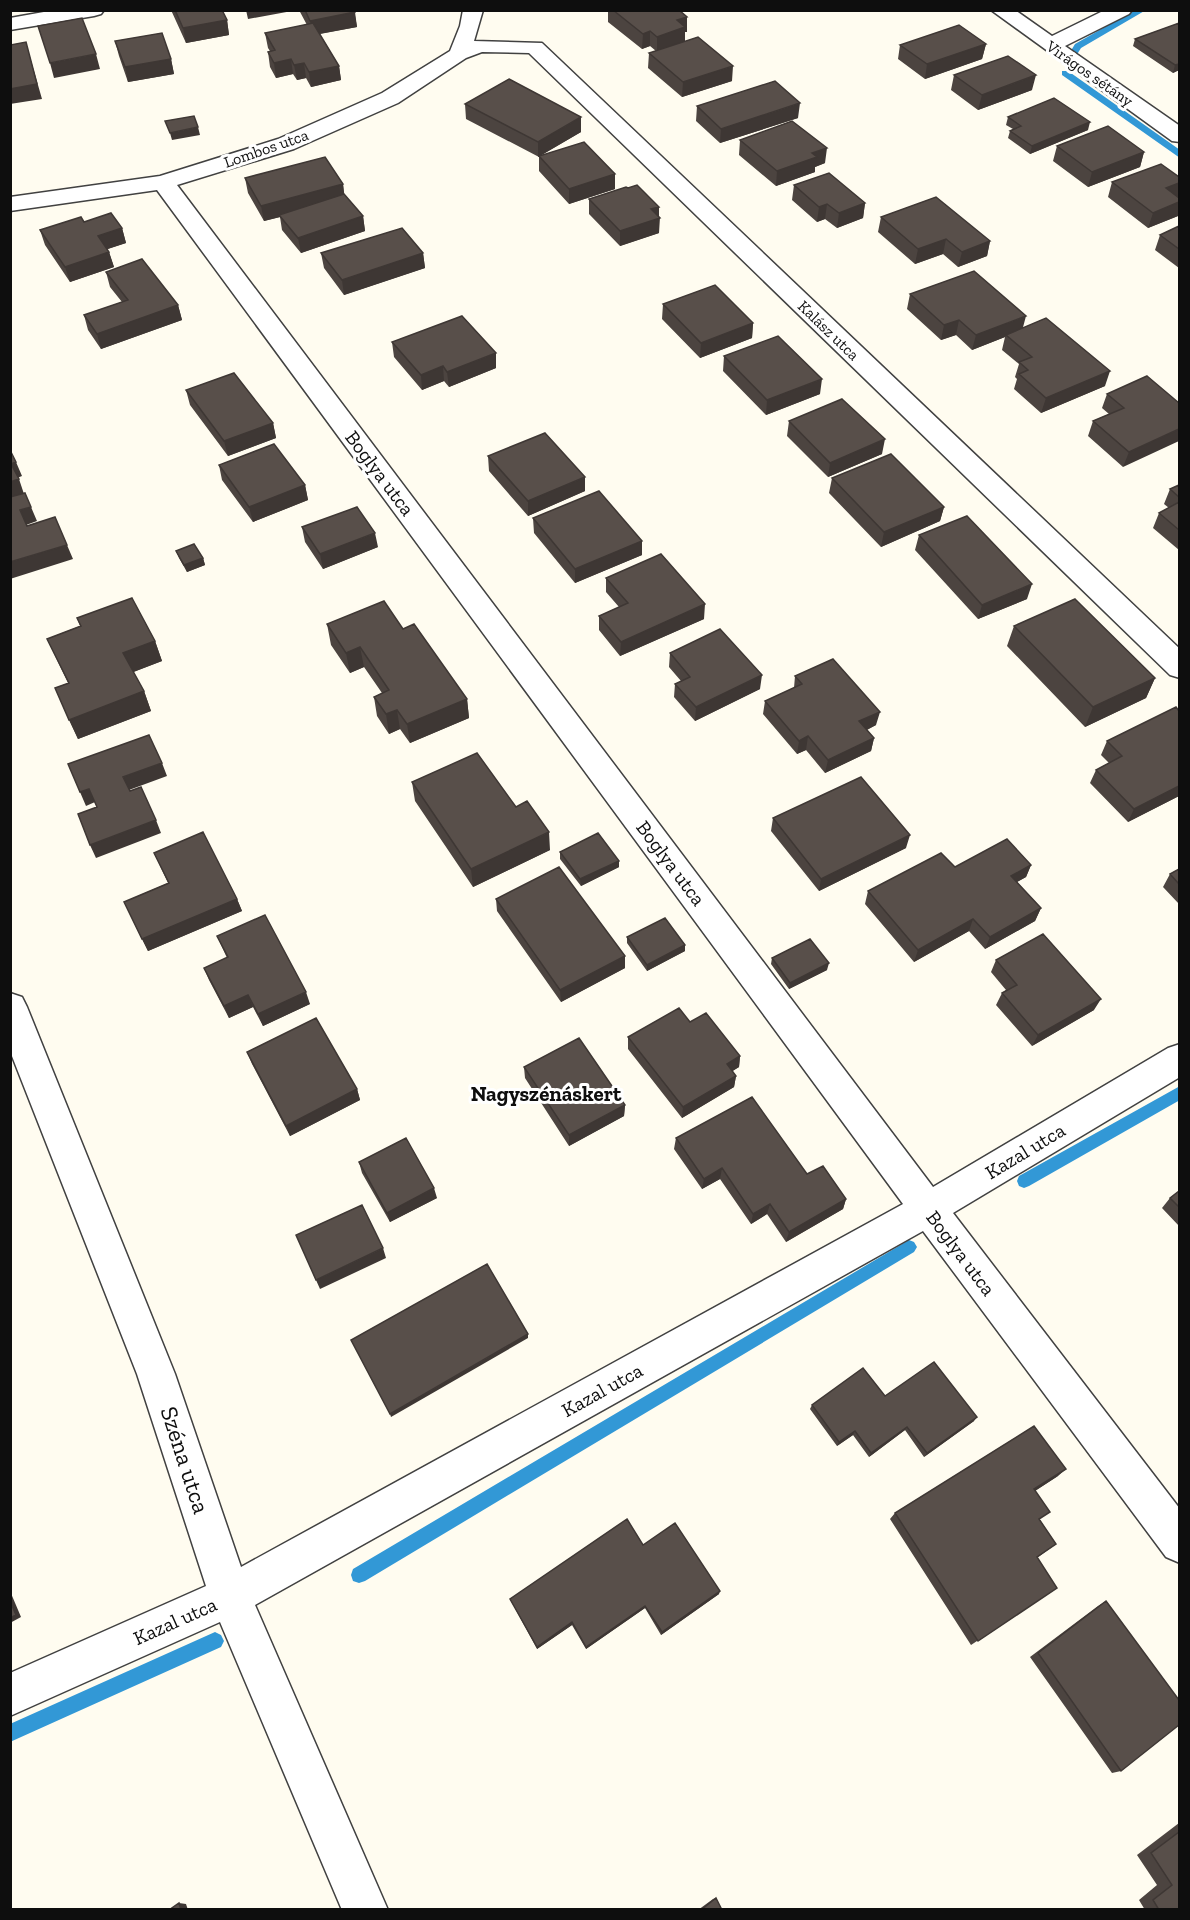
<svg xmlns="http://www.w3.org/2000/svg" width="1190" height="1920" font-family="'Zilla Slab',serif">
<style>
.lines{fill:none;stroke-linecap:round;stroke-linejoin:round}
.stream{fill:#3298d6;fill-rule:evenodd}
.minor-casing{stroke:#414141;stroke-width:3}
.minor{fill:#fff;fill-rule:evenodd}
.wall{fill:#4c4440}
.shaded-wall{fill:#3e3734}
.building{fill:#584f4a;stroke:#3e3734;stroke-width:1.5}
.labels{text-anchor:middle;stroke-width:6;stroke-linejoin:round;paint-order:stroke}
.far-street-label{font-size:16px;fill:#0e0e0e;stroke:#fff}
.street-label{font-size:20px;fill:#0e0e0e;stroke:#fff}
.neighbourhood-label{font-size:21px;font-weight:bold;fill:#0e0e0e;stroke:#fff}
.near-street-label{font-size:24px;fill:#0e0e0e;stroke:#fff}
</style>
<rect width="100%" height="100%" fill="#fffcf0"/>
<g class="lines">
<!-- stream -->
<path class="stream" d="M1135,10H1146L1081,48L1076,56L1069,54L1075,44Z
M1062,71H1068L1180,150V158L1062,75Z
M1180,1086V1100L1029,1186L1024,1188L1019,1186L1017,1181L1019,1176Z
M909,1240L914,1242L917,1247L914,1252L365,1581L359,1583L353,1581L351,1575L353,1569Z
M215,1632L221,1635L224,1641L221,1647L10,1742V1724Z"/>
<!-- minor casing -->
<g class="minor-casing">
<path id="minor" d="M55,10H104L101,14L94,16L10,30V18Z
M463,10H483L474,41L542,43L1180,649V678L1170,675L529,53L482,52L466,58L398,103L294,149L177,185L933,1187L1168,1048L1180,1044V1077L953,1213L1180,1509V1563L1166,1557L923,1231L255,1605L388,1910H342L220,1622L10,1716V1673L206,1586L137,1374L10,1051V993L22,997L27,1007L175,1374L241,1567L903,1204L157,190L10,211V197L160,176L278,139L382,93L450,51L460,26Z
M991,10H1015L1052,36L1105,10H1132L1129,14L1065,46L1180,126V142L1172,141Z"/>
</g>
<!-- minor -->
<use href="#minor" class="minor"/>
</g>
<!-- wall -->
<path class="wall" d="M171,10H222L227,20L229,35L186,43Z
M299,10H354L357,27L320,34L339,66L341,80L311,87L306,78L297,80L293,74L276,78L270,67L268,52L270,51L268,48L265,33L307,25Z
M608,10H679L687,17V32H685V41L732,81L682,97L648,68L649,53L656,51L650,46L642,49L608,22Z
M1179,23V70L1173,73L1133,46L1135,39Z
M115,41L171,59L174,74L128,82L119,56Z
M986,44L982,59L925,79L898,59L900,45Z
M954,75L1032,90L978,110L951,90Z
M465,104L581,132L540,156L615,174V189L569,204L539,171V157L466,119Z
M697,106L798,118L720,143L696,121Z
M1008,117L1088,130L1030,154L1008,138L1010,131L1013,129L1006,125Z
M740,140L825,163L815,167V172L776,186L739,155Z
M1057,146L1144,152L1140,167L1088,187L1053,161Z
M1179,177V196L1178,197V216L1148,228L1108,197L1112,182Z
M245,178L343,184L344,195L363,216L365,231L301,253L282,230L280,217L264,221L248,193Z
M794,185L865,203L863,218L837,228L825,219L817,222L792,200Z
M589,199L658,217L660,218L659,233L620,246L589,214Z
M881,217L990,241L987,256L958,267L943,254L915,264L878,232Z
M84,222L122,228L126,243L107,249L109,252L114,267L70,282L45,245L40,230Z
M1179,226V268L1155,250L1160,235Z
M321,253H423L425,268L344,295L324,268Z
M106,272L178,305L182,320L101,349L88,330L84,315L122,302L110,287Z
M910,294L1023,328L1105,386L1041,413L1014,389L1017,379L1015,377L1019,364L1002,350L1005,337L972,350L956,335L941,340L907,309Z
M663,304L753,323L752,338L700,358L662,319Z
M392,342L496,368L449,387L444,381L422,390L394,357Z
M724,356L820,394L766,415L723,371Z
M186,390L273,423L276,438L228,456L190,405Z
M1107,394L1179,403L1123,467L1088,436L1093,421L1109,414L1102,408Z
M789,421L882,454L828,477L787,436Z
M488,456L585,491L528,516L489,471Z
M219,465L305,485L308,500L253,522L222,480Z
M832,478L944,507L940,521L881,547L829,493Z
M1179,485V550L1153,528L1159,513L1169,508L1164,504L1170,489Z
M533,518L642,541V555L575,583L534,533Z
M302,527L378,547L323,569L305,542Z
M919,535L1027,599L978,619L915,550Z
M176,551L203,558L205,565L187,572L179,558Z
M606,578L704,619L620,656L599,630V616L619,607L606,592Z
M77,618L155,641L162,661L133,672L144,691L151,711L78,739L55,688L68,683L47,639L80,626Z
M327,624L403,629L467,699L469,718L410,743L400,729L389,734L377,716L374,697L382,693L364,667L350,673L331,645Z
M1014,626L1155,678L1146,698L1085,727L1007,646Z
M670,653L760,689L695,721L674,697L675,684L681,681L669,667Z
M795,676L876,725L867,730L874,738L871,751L825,773L806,750L797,754L763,714L765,701L794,688Z
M1179,711V796L1128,822L1090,783L1096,770L1109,763L1101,755L1107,741Z
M412,782L516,807L550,850L473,887L415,801Z
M773,818L906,848L819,891L771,831Z
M560,852L619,861V867L581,886L560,859Z
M154,853L237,899L242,911L148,951L124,902L168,883Z
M1031,865L1026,877L1017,882L1041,908L1035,921L985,949L969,931L914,962L865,904L868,891L955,867Z
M1179,869V904L1163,887L1170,874Z
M496,899L625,968L561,1002L497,911Z
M217,936L310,1004L263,1026L253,1007L229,1018L209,980L204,968L227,958Z
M627,937L685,945V951L647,971L627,943Z
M772,958L827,970L789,989L771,964Z
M996,960L1094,1010L1032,1046L996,1005L1002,993L1006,990L991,972Z
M690,1022L740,1056L739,1067L732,1071L736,1076L734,1087L682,1118L628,1049V1037Z
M247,1052L357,1089L360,1100L290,1136L252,1064Z
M524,1067L625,1105L624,1116L569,1146L525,1078Z
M676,1138L807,1174L846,1199L843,1209L786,1242L767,1214L751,1224L720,1179L702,1189L674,1149Z
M359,1162L437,1198L390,1222L362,1173Z
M1179,1191V1226L1162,1208L1170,1198Z
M885,1396L974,1421L924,1457L905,1430L869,1457L853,1435L837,1446L810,1409L812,1405Z
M1058,1476L1035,1491L1040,1520L1056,1544L1037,1558L1057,1588L971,1645L890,1519L895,1513Z
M643,1545L719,1594L661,1635L645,1608L586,1649L572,1625L537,1649L510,1599Z
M1106,1601L1121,1771L1112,1773L1030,1657L1098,1606Z
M1179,1823V1910H1145L1139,1900L1157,1885L1137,1855Z
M716,1898L722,1910H698L713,1899Z"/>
<!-- shaded-wall -->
<path class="shaded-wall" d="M246,10H292V11L248,19Z
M355,12L357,27L313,35L310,21Z
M687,17V32H685V42L657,52V37L677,20Z
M227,20L229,35L186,43L183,28Z
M650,31V46L642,49L643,34Z
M986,44L982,59L925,79L927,64Z
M96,54L100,69L54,78L50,63Z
M30,57L42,99L10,104V89Z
M171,59L174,74L128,82L125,67Z
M291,59L293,74L276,78L274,63Z
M304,63L306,78L297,80L294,65Z
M1179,64V70L1173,73L1175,65Z
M339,66L341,80L311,87L309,72Z
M733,66L732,81L682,97L683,82Z
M1036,75L1032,90L978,110L982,95Z
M800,103L798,118L720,143L721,129Z
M581,117V132L538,157V142Z
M1090,122L1088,130L1030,154L1032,146Z
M198,127L200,135L172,140L170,133Z
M827,148L825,163L815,167V172L776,186L777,171L812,153Z
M1144,152L1140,167L1088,187L1092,172Z
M615,174V189L569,204V189Z
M1179,183V196L1161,203L1166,188Z
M343,184L345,200L279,215L280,217L264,221L261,206Z
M1179,202V212L1178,216L1148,228L1153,213Z
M865,203L863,218L837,228L839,213Z
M827,204L825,219L817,222L819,207Z
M659,207V233L620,246V231L651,209Z
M363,216L365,231L301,253L298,238Z
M122,228L126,243L102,251L98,236Z
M946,239L943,254L915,264L918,249Z
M990,241L987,256L958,267L962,252Z
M109,252L114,267L70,282L65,267Z
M423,253L425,268L344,295L342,280Z
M178,305L182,320L101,349L97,334Z
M1026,316L1022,331L1006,335L1005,337L972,350L976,335Z
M959,320L956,335L941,340L944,325Z
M753,323L752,338L700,358L701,343Z
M496,353V368L449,387L447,372Z
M443,366L444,381L422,390L421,375Z
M1110,371L1105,386L1041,413L1046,398Z
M822,379L820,394L766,415L767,400Z
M273,423L276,438L228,456L224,441Z
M1179,429V441L1123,467L1129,452Z
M885,439L882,454L828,477L830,463Z
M16,462L22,476L17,478L11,464Z
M585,477V491L528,516V501Z
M19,479L24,494L10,498V482Z
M305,485L308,500L253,522L249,507Z
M31,507L37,521L26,525L20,510Z
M944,507L940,521L881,547L884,532Z
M375,533L378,547L323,569L320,554Z
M642,541V555L575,583V569Z
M67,545L73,559L10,579V562Z
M203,558L205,565L187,572L184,565Z
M1032,584L1027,599L978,619L982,605Z
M705,604L704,619L620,656L621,642Z
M155,641L162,661L131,673L123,653Z
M360,647L364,667L350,673L346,653Z
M762,675L760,689L695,721L696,707Z
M1155,678L1146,698L1085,727L1093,707Z
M144,691L151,711L78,739L69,720Z
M467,699L469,718L410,743L407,724Z
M397,710L400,729L389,734L386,714Z
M880,712L876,725L856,735L859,721Z
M808,736L806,750L797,754L799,741Z
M874,738L871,751L825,773L828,760Z
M162,763L167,776L129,790L123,777Z
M1179,786V796L1128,822L1134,809Z
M89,789L95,802L86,806L80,792Z
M156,820L161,833L96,858L90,845Z
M549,832L550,850L473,887L471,869Z
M910,835L906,848L819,891L821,879Z
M619,861V867L581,886L580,879Z
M1031,865L1026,877L1006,888L1011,876Z
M237,899L242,911L148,951L142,939Z
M1041,908L1035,921L985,949L990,937Z
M973,919L969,931L914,962L918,950Z
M685,945V951L647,971V965Z
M625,956V968L561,1002L560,990Z
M829,963L827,970L789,989L790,983Z
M306,992L310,1004L263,1026L258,1014Z
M248,995L253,1007L229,1018L224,1006Z
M1101,999L1094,1010L1032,1046L1038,1035Z
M740,1056L739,1067L725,1076L727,1064Z
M736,1076L734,1087L682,1118L683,1107Z
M357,1089L360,1100L290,1136L286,1126Z
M625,1105L624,1116L569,1146V1135Z
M722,1168L720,1179L702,1189L704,1179Z
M434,1188L437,1198L390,1222L387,1213Z
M846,1199L843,1209L786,1242L789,1232Z
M770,1204L767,1214L751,1224L753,1214Z
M383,1248L386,1258L320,1289L316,1280Z
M528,1334V1338L391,1417L390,1414Z
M977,1417L974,1421L924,1457L927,1453Z
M907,1427L905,1430L869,1457L871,1453Z
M855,1431L853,1435L837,1446L839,1442Z
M1066,1469L1058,1476L1027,1496L1034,1489Z
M10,1591L21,1617L10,1623Z
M720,1591L719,1594L661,1635L662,1632Z
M645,1606V1608L586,1649V1647Z
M572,1622V1625L537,1649V1647Z
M179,1903L186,1904L188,1910H181Z"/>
<!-- building -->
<path class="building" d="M175,10H222L227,20L183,28Z
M305,10H354L355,12L310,21Z
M613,10H679L687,17L677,20L685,27L657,37L650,31L643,34Z
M82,18L96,54L50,63L38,26Z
M313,23L339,66L309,72L304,63L294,65L291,59L274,63L268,52L275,50L265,33Z
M1179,23V64L1175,65L1135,39Z
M959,25L986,44L927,64L900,45Z
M162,33L171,59L125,67L115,41Z
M698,37L733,66L683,82L649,53Z
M26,42L37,84L10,89V45Z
M1008,56L1036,75L982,95L954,75Z
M509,79L581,117L538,142L465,104Z
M775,81L800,103L721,129L697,106Z
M1054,98L1090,122L1032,146L1010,131L1021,126L1008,117Z
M194,116L198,127L170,133L165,121Z
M792,121L827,148L812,153L817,157L777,171L740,140Z
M1108,126L1144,152L1092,172L1057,146Z
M584,142L615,174L569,189L539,156Z
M325,157L343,184L261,206L245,178Z
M1161,164L1179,177V183L1166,188L1179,198V202L1153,213L1112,182Z
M829,173L865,203L839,213L827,204L819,207L794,185Z
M637,185L659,207L651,209L660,218L620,231L589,199L626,187L628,188Z
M344,194L363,216L298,238L279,215Z
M936,197L990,241L962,252L946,239L918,249L881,217Z
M111,213L122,228L98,236L109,252L65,267L40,230L81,217L84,222Z
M1179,226V249L1160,235Z
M402,228L423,253L342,280L321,253Z
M142,259L178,305L97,334L84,315L128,300L106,272Z
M974,271L1026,316L976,335L959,320L944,325L910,294Z
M715,285L753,323L701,343L663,304Z
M462,316L496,353L447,372L443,366L421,375L392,342Z
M1046,318L1110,371L1046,398L1019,374L1028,370L1019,362L1032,357L1006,335Z
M778,336L822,379L767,400L724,356Z
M234,373L273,423L224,441L186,390Z
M1147,376L1179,403V429L1129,452L1093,421L1124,408L1107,394Z
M842,399L885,439L830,463L789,421Z
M545,433L585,477L528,501L488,456Z
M274,444L305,485L249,507L219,465Z
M10,450L16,462L11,464L19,479L10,482Z
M891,454L944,507L884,532L832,478Z
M1179,485V497L1170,489Z
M599,491L642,541L575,569L533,518Z
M25,493L31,507L20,510L27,526L55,517L67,545L10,562V497Z
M1179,502V530L1159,513Z
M357,507L375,533L320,554L302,527Z
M967,516L1032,584L982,605L919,535Z
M194,544L203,558L184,565L176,551Z
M661,554L705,604L621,642L599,616L628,603L606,578Z
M132,598L155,641L123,653L144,691L69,720L55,688L69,683L47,639L81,626L77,618Z
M1075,599L1155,678L1093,707L1014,626Z
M384,601L403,629L414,624L467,699L407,724L397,710L386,714L374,697L389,690L360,647L346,653L327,624Z
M720,629L762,675L696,707L675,684L690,677L670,653Z
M833,659L880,712L859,721L874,738L828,760L808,736L799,741L765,701L802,684L795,676Z
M1176,707L1179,711V786L1134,809L1096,770L1122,756L1107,741Z
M149,735L162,763L123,777L130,791L141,787L156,820L90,845L78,814L97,807L89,789L80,792L68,764Z
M477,753L516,807L527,801L549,832L471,869L412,782Z
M861,777L910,835L821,879L773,818Z
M203,832L237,899L142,939L124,902L169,883L154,853Z
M598,833L619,861L580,879L560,852Z
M1007,839L1031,865L1011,876L1041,908L990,937L973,919L918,950L868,891L941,853L955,867Z
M559,867L625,956L560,990L496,899Z
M1179,869V884L1170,874Z
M265,915L306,992L258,1014L248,995L224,1006L204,968L228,957L217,936Z
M665,918L685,945L647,965L627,937Z
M1043,934L1101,999L1038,1035L1002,993L1017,985L996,960Z
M810,939L829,963L790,983L772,958Z
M679,1008L690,1022L706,1013L740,1056L727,1064L736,1076L683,1107L628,1037Z
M316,1018L357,1089L286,1126L247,1052Z
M579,1038L625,1105L569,1135L524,1067Z
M752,1097L807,1174L823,1166L846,1199L789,1232L770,1204L753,1214L722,1168L704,1179L676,1138Z
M406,1138L434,1188L387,1213L359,1162Z
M1179,1191V1207L1170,1198Z
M362,1205L383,1248L316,1280L296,1235Z
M487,1264L528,1334L390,1414L351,1340Z
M934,1362L977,1417L927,1453L907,1427L871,1453L855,1431L839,1442L812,1405L863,1368L885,1396Z
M1034,1426L1066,1469L1034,1489L1050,1512L1039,1519L1056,1544L1037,1557L1057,1588L978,1641L895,1513Z
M627,1519L643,1545L675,1523L720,1591L662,1632L645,1606L586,1647L572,1622L537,1647L510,1599Z
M10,1601L16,1615L10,1618Z
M1106,1601L1179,1700V1725L1121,1771L1038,1653Z
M1179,1832V1910H1159L1153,1900L1172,1885L1151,1853Z
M716,1898L722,1910H701Z
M179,1903L181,1910H169Z"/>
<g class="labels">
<!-- far-street labels -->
<g class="far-street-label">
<text transform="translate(1090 73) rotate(35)" y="6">Virágos sétány</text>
<text transform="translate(266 148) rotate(-19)" y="6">Lombos utca</text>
<text transform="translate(829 330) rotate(44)" y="6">Kalász utca</text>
</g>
<!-- street labels -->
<g class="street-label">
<text transform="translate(380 473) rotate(53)" y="7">Boglya utca</text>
<text transform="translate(671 863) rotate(53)" y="7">Boglya utca</text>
<text transform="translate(1025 1151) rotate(-31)" y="7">Kazal utca</text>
<text transform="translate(961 1253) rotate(53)" y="7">Boglya utca</text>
<text transform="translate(602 1390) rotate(-29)" y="7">Kazal utca</text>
<text transform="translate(175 1621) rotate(-24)" y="7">Kazal utca</text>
</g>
<!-- neighbourhood labels -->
<g class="neighbourhood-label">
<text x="546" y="1101">Nagyszénáskert</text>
</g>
<!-- near-street labels -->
<g class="near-street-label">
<text transform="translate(185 1460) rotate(72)" y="8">Széna utca</text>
</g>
</g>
<!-- border -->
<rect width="1190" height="1920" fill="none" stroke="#0e0e0e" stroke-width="24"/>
</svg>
